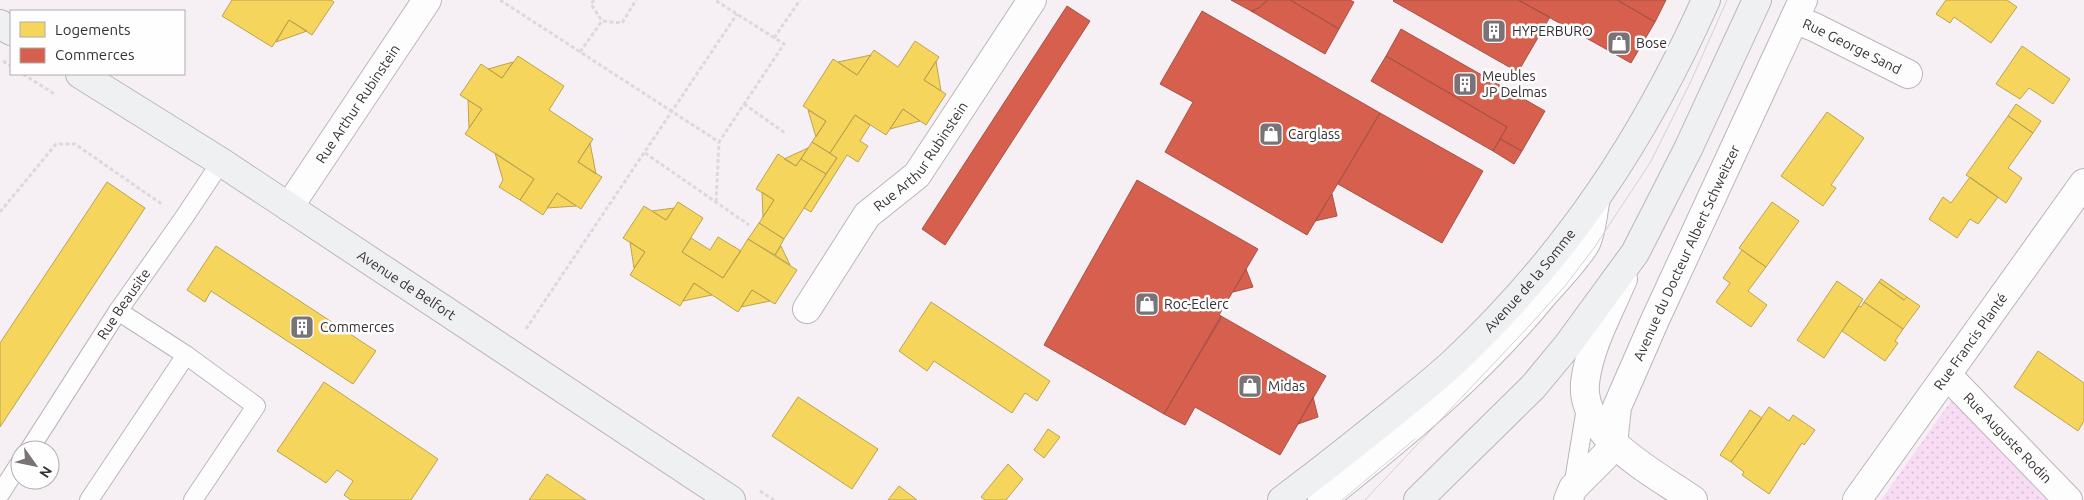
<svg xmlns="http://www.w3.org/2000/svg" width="2084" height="500" font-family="Ubuntu,sans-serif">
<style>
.park{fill:url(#park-dots)}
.homes{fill:#f6d55c;stroke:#bca450}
.shops{fill:#d6604d;stroke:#a65246}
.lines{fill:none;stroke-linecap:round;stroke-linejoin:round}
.lane-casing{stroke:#bab6ba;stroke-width:20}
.street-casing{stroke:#bab6ba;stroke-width:30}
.secondary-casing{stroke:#bab6ba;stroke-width:30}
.path{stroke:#dbd9db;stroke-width:3;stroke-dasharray:4 2.5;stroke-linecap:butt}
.lane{stroke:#fefdfe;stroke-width:18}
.street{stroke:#fefdfe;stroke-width:28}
.secondary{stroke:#eef0f1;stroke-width:28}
.tram{stroke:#d2d1d2;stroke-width:1}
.labels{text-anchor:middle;stroke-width:5;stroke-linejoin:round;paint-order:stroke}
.poi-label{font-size:14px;fill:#353034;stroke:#fefefe;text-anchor:start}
.street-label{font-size:14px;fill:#353034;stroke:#fefefe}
</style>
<defs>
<pattern id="park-dots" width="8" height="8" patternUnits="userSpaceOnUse" patternTransform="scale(1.25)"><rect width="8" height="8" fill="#f7dcf4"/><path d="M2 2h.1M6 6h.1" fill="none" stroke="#d4bdd2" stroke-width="1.8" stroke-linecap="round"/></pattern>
</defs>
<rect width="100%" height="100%" fill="#f6f0f5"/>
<!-- park -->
<path class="park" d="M1951,401L2047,500H1881Z"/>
<!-- homes -->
<path class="homes" d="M232,0H331L334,2L312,35L289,20L272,47L222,16Z
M1946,0H2007L2017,7L1991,43L1954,17L1950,23L1936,14Z
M289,20L307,31L276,42Z
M915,41L939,57L924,80L946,94L926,125L903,109L886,135L855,115L830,153L812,142L826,121L803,106L833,59L857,75L874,50L898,67Z
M2022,46L2070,79L2053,104L2029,88L2020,99L1996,84Z
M871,55L857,75L838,62Z
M518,56L564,86L549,110L593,139L578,162L602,177L581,209L557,193L543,215L520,200L534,179L465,134L482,109L460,95L481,64L502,78Z
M936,61L941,91L924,80Z
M513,62L502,78L488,69Z
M468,100L482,109L469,128Z
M2016,104L2041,121L2033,133L2008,116Z
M903,109L920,121L890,129Z
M808,110L826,121L816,137Z
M1827,112L1864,138L1831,185L1836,188L1823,206L1781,176Z
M855,115L870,125L860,141L868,146L858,162L847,155L811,212L804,208L837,158L830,153Z
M2008,116L2033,133L2008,168L2022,178L2006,203L1966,175Z
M812,142L837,158L826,174L801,159Z
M590,143L596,174L578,162Z
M808,148L796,166L784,159Z
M495,153L534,179L520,200L499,187L503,180Z
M778,154L796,166L801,159L826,174L784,239L759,223L774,200L756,189Z
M1970,177L1998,197L1978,224L1970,219L1957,238L1929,219L1943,197L1951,203Z
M107,182L145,208L0,427V343Z
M762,192L774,200L763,217Z
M557,193L576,206L547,208Z
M678,202L703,218L682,252L723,278L748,239L797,270L775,304L752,290L738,312L694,283L680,306L630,275L645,252L623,238L644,206L666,220Z
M1772,202L1799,221L1766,267L1739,248Z
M674,208L666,220L652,211Z
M759,223L784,239L775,255L748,239Z
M718,237L741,251L723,278L682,252L691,238L710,250Z
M630,242L645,252L634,268Z
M216,246L376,351L353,384L211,291L205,302L187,290Z
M781,246L790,265L775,255Z
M1742,250L1766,267L1748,291L1767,305L1751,327L1716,302L1730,283L1723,278Z
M1881,279L1907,297L1904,300L1879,282Z
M1837,281L1863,299L1824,358L1797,340Z
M1879,282L1904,300L1907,297L1920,306L1903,329L1864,302Z
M694,283L712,295L683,301Z
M752,290L770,301L741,307Z
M931,302L1050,381L1037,401L1025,393L1012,413L934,361L927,371L899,351Z
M1864,302L1903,329L1895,341L1898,343L1885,361L1842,331L1859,306L1861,307Z
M2038,351L2084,383V421L2078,431L2014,387Z
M324,382L438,459L411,500H351L344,495L353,481L337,470L326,483L277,451Z
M798,397L878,449L852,489L772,436Z
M1769,407L1789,421L1793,415L1815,430L1804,445L1802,443L1769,494L1742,475L1744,472L1731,462Z
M1750,410L1762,418L1731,462L1720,455Z
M1048,429L1060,437L1044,458L1034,450Z
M1008,464L1023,479L1006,500H985L981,497Z
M547,474L586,500H529Z
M899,486L917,500H888Z"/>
<!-- shops -->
<path class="shops" d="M1231,0H1268L1253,12Z
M1268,0H1290L1339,29L1325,54L1251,11L1259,8Z
M1290,0H1350L1354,2L1339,29Z
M1394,0H1518L1550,17L1518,72L1393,1Z
M1518,0H1617L1655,22L1631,63Z
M1617,0H1666L1655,22Z
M1067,6L1090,21L945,245L922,229Z
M1202,11L1380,113L1307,235L1165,152L1193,102L1160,84Z
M1401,29L1545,111L1522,151L1500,139L1507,127L1386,56Z
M1386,56L1507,127L1493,151L1371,81Z
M1380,113L1483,171L1442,243L1338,184Z
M1500,139L1522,151L1514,164L1493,151Z
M1137,180L1258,249L1219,315L1221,316L1220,320L1164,414L1044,345Z
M1332,194L1337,216L1315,221Z
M1246,269L1253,287L1233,292Z
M1221,316L1326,376L1280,455L1195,407L1185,425L1164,414Z
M1313,397L1318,417L1298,424Z"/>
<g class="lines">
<!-- lane casing -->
<g class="lane-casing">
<g id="lane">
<path d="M118,311L186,355L256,406L193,500"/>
<path id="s1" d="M29,450L118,311L183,219L221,162"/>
<path d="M1573,487L1587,402"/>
<path d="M0,494L20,463"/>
<path d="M89,500L186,355"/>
</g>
</g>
<!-- street casing -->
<g class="street-casing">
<g id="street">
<path id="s2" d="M1794,19L1814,27L1908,74"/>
<path id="s3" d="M289,207L427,0"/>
<path d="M1623,279C1609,312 1589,347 1585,383C1580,436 1656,474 1693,500"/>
<path id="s4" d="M807,309L867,215L917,175L1032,0"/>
<path id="s5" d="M1948,376L2068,500"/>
<path d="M1322,500C1402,436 1480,373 1545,293C1557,280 1578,257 1586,243C1592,232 1593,210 1596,198"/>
<path id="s6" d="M1568,500L1573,488L1605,456L1613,444L1617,407L1655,320L1803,0"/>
<path id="s7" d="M1857,500L2084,183"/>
</g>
</g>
<!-- secondary casing -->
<g class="secondary-casing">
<g id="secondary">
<path d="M0,24L11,31"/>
<path id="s8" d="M80,74L221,162L731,500"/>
<path id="s9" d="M1282,500C1320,472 1356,443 1392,414C1414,396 1436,379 1456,360C1567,255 1644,139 1706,0"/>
<path d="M1418,500L1533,387L1567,346L1635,253L1688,149L1757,0"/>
</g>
</g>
<!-- path -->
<path class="path" d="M500,0L719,142L784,44L715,0
M594,0L591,4L602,21
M774,38L800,0
M580,52L602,21L622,23L636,0
M3,61L11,66
M23,74L56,95
M744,104L785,133
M645,153L749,225
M716,202L719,142
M0,212L56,144H75L163,205
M526,329L737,14
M760,491L774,500"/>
<!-- lane -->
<use href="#lane" class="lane"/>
<!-- street -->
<use href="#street" class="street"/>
<!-- secondary -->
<use href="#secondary" class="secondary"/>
<!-- tram -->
<path class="tram" d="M1342,500L1415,439
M1365,500L1530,325L1565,286L1594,248L1650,163L1691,81L1727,0"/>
</g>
<!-- icons -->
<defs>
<g id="building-square" transform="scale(1.25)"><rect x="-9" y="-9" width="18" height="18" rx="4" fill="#797378" stroke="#fefefe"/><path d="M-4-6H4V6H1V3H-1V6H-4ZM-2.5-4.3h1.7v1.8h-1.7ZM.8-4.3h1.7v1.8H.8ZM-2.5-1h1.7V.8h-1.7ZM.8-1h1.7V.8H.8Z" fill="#fff"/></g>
<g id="shop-square" transform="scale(1.25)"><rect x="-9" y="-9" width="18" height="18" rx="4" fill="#797378" stroke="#fefefe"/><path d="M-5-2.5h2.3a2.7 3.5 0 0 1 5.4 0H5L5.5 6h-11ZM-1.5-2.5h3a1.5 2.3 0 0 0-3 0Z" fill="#fff"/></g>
</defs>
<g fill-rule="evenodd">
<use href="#building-square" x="1494" y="31"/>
<use href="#shop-square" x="1619" y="43"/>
<use href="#building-square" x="1465" y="84"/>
<use href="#shop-square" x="1271" y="134"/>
<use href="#shop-square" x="1147" y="304"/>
<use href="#building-square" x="302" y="327"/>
<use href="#shop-square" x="1250" y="386"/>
</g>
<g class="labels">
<!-- poi labels -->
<g class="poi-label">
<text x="1512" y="36">HYPERBURO</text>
<text x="1636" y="48">Bose</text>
<text x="1482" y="81">Meubles<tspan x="1482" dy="16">JP Delmas</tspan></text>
<text x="1288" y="139">Carglass</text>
<text x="1164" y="309">Roc-Eclerc</text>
<text x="320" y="332">Commerces</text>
<text x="1268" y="391">Midas</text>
</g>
<!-- street labels -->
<g class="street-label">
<text dy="5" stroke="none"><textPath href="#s2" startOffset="64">Rue George Sand</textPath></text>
<text dy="5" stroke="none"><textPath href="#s3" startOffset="124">Rue Arthur Rubinstein</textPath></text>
<text dy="5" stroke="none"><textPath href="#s4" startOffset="192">Rue Arthur Rubinstein</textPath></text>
<text dy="5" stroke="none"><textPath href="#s6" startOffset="279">Avenue du Docteur Albert Schweitzer</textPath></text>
<text dy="5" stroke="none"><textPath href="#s9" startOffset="332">Avenue de la Somme</textPath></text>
<text dy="5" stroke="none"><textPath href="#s8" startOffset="389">Avenue de Belfort</textPath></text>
<text dy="5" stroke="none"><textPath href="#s1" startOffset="174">Rue Beausite</textPath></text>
<text dy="5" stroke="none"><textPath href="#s7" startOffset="195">Rue Francis Planté</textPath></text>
<text dy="5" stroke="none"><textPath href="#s5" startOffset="86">Rue Auguste Rodin</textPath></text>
</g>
</g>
<!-- legend -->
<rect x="10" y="10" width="175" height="65" fill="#fefefe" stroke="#aeacad"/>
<rect x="20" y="22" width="25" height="15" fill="#f6d55c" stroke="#aeacad"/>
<text x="55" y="35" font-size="15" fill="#353034">Logements</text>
<rect x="20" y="48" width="25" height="15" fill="#d6604d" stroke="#aeacad"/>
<text x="55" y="60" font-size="15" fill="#353034">Commerces</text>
<!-- north arrow -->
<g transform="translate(35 465) rotate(123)"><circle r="24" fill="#fefefe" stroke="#aeacad"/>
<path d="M0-4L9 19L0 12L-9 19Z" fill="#797378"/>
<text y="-8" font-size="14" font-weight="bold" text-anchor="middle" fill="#353034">N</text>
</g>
</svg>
